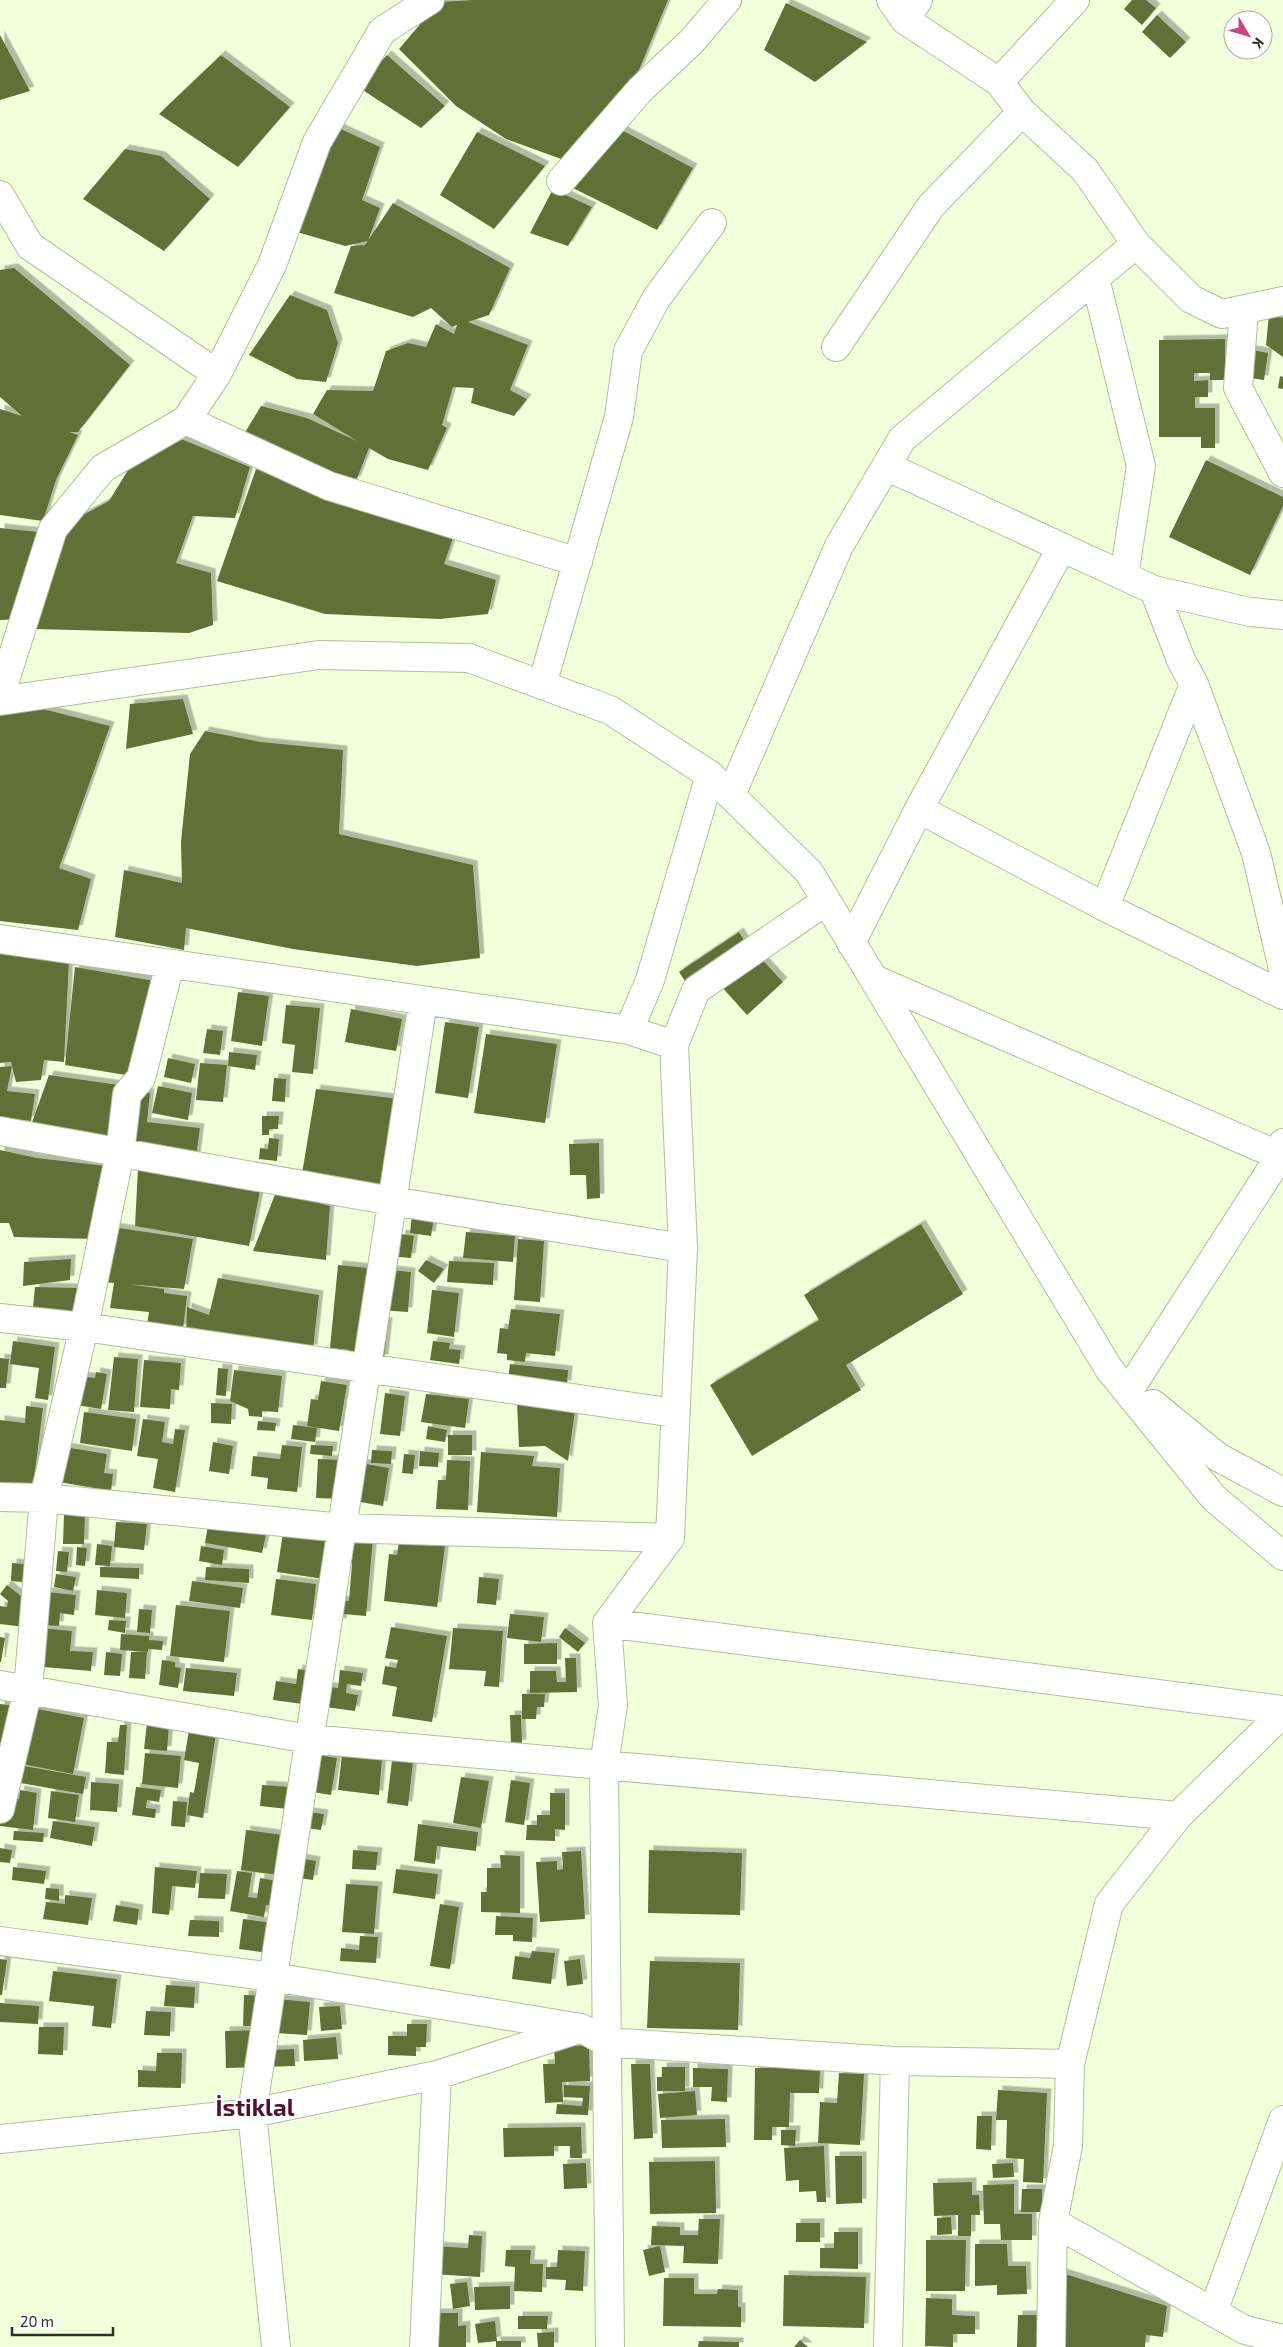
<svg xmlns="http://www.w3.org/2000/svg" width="1283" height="2347" font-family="'Exo 2',sans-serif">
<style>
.building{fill:#607137;filter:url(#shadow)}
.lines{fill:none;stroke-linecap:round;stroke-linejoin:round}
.street-casing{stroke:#b2be9d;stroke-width:30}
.secondary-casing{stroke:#b2be9d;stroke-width:30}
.street{stroke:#fff;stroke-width:28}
.secondary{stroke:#fff;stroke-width:28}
.labels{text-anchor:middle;stroke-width:5;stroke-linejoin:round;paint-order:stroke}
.district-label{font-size:24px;font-weight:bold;fill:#521130;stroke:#fff}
</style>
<defs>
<filter id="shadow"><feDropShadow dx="4.5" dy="-4.5" stdDeviation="0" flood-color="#0004"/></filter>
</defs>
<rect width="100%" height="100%" fill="#f2ffdb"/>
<!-- building -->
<path class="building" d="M474,0H668L639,70L564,160L506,139L456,106L399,49L439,2Z
M1132,0H1146L1156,8L1142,25L1124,9Z
M786,3L867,42L815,82L764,50Z
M1157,15L1186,42L1170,58L1142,32Z
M0,35L30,91L0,100Z
M221,55L290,107L238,167L159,114Z
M387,55L445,106L421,128L358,87Z
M330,124L380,147L362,200L380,208L368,241L345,246L290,230Z
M614,126L693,168L657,230L567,185Z
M477,132L545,166L494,229L440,195Z
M125,149L161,156L210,199L164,251L83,199Z
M553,189L592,207L568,246L530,233Z
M393,203L510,268L489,315L468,322L528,345L510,390L527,399L514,416L471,403L474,388L453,387L442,425L447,428L428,470L388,459L369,448L356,481L330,479L241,439L261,406L307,418L357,441L313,414L327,390L373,391L386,351L408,343L426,347L436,324L454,334L457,325L452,327L431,308L413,317L334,293L351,246L365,245Z
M14,268L130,365L78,432H69L78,435L56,480L43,521L0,515V409L22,416L0,397V270Z
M290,295L327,310L338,343L326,382L297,379L249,355Z
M1269,314L1283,318V357L1266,345Z
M1225,339V380H1210V373H1194V381L1208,380V397H1195V408H1215V448H1201V437H1159V340Z
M1247,349L1268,353L1264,380L1243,377Z
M1280,376L1283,377V389L1278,388Z
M154,428L250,467L235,518L193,516L176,563L211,573L213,625L189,633L35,629L41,590L50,585L68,523L109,501Z
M1206,460L1283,497V506L1250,575L1169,537Z
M256,469L455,532L444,564L496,580L488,614L440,619L325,614L217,581Z
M0,528L39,532L25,619L0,620Z
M183,699L193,734L126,749L130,704Z
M43,709L110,726L59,868L91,879L78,930L0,921V712Z
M205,731L261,742L343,750L339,834L473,865L480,958L417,966L293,949L186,928L184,950L115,937L124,870L182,883L181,842L190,754Z
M739,932L749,948L689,987L679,972Z
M0,952L69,960L64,1062L44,1060L41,1080L16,1082L11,1062L0,1063Z
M756,953L783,982L747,1015L720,985Z
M75,967L160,982L138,1077L65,1065Z
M238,992L269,996L262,1046L231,1041Z
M286,1005L320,1008L313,1074L292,1072L295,1045L282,1043Z
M351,1009L402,1019L396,1051L345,1042Z
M445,1022L479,1027L468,1098L435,1093Z
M207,1029L223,1031L220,1055L203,1053Z
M486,1034L557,1044L545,1123L474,1113Z
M229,1052L257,1055L255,1070L228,1066Z
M168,1058L195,1064L191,1083L164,1077Z
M200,1063L227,1065L223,1102L196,1100Z
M12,1066L7,1091L35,1094L31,1121L0,1118V1067Z
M49,1075L126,1086L114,1136L30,1128Z
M274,1078L286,1079L285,1102L272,1101Z
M158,1086L192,1093L188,1120L152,1113Z
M316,1089L400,1099L387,1185L302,1174Z
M132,1090L150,1093L147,1122L200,1128L196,1157L124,1148Z
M262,1116H279L278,1129H269V1135H262Z
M269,1138L279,1139L277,1161L259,1159L260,1148L268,1149Z
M599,1143L600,1198L587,1199L586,1175H570L569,1144Z
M0,1150L37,1158L115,1167L97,1239L14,1237L9,1223H0Z
M138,1169L261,1186L249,1246L135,1226Z
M276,1192L330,1206L326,1260L253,1251Z
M412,1215L434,1218L431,1236L410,1233Z
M921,1224L963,1294L846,1365L861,1390L752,1456L710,1385L819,1320L804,1295Z
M106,1226L193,1239L184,1289L127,1284L164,1289V1293L187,1296L183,1329L147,1325L149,1312L110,1308L114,1283L104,1282Z
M466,1232L515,1236L513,1262L463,1258Z
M401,1234L414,1236L411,1258L399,1257Z
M518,1239L544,1241L540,1302L514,1300Z
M71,1259L70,1280L23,1286L24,1262Z
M426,1260L444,1269L434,1283L418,1271Z
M449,1261L494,1263L493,1285L447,1282Z
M338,1265L411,1272L408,1312L380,1310L378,1321L388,1322L384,1359L348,1356L349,1350L330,1348Z
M218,1278L319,1295L313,1349L186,1336L187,1307L209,1315Z
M35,1287L81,1288L80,1318L32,1317Z
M432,1290L459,1293L454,1337L427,1333Z
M511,1309L560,1314L555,1356L526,1353L525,1362L507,1360V1354L497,1353L500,1328L508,1329Z
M13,1341L55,1347L48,1400L35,1398L39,1368L10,1364Z
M433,1341L450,1343L449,1349L461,1350L459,1364L430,1360Z
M114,1357L138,1359L134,1412L108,1410Z
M0,1358L9,1359L6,1388H0Z
M144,1360L181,1363L179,1390L171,1389L170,1409L140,1407Z
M510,1364L568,1370L567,1385L508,1380Z
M218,1368L228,1369L226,1396L216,1395Z
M234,1370L282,1376L278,1412L262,1411V1417L249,1416L248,1409L230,1401Z
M96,1372L107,1374L101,1409L76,1405L81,1376L95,1378Z
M321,1381L347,1385L339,1431L307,1426L311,1399L318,1400Z
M385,1393L405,1396L400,1436L380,1434Z
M426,1394L469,1399L465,1428L421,1422Z
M517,1402L575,1411L568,1461L545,1446L519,1447Z
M211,1403L232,1404L231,1424L211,1423Z
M26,1406L43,1408L33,1487L0,1483V1420L25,1423Z
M84,1412L136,1419L132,1451L80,1443Z
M143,1419L165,1422L162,1442L173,1444L175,1429L185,1430L175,1492L153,1488L158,1459L137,1456Z
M258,1421L276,1423L275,1431L257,1430Z
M293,1425L317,1428L315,1442L291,1439Z
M428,1426L447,1430L445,1442L426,1439Z
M448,1435H472V1455H448Z
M213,1442L233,1446L229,1474L209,1471Z
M282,1445L302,1447L297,1492L267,1489L268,1478L251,1476L253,1456L280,1459Z
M311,1445L333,1446L332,1456L310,1454Z
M59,1446L107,1454L104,1473L113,1474L111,1491L53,1481Z
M372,1450L392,1451L391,1464L371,1463Z
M420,1451L439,1453L438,1467L419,1466Z
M481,1452L534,1456L532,1466L560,1468L557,1517L477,1512Z
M404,1454L415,1455L413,1474L402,1473Z
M318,1459L344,1460L342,1499L316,1498Z
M447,1460L470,1461L468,1510L436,1509L438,1480H446Z
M355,1462L389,1468L383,1506L349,1500Z
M64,1514L85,1515L84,1544H63Z
M116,1522L147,1524L144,1550L114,1547Z
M208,1525L266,1535L262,1553L205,1543Z
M283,1533L331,1540L324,1579L277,1572Z
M345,1537L373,1539L366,1616L343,1614L342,1623L334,1622L335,1599L349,1601L352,1564L342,1563Z
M399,1541L445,1546L437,1607L384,1601L389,1554L397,1555Z
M97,1544L112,1546L110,1566L95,1565Z
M201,1546L224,1550L222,1565L199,1561Z
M77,1547L87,1548L85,1566L76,1565Z
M58,1551L69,1552L67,1572L56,1571Z
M12,1563L35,1565L33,1583L11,1581Z
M100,1567L139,1568V1579L100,1577Z
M206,1567L249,1569V1583L205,1580Z
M56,1574L76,1577L73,1591L54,1587Z
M479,1577L499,1579L496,1605L477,1603Z
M276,1579L316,1584L312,1620L271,1615Z
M192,1581L243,1588L240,1608L189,1601Z
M7,1585L21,1596L30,1588L25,1627L0,1624V1606L7,1607L8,1601L0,1594Z
M97,1590L127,1593L125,1618L95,1615Z
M47,1592L76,1595L74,1615L60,1613L59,1626L44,1625Z
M176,1605L230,1611L224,1662L170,1656Z
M139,1609L152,1610L150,1633L137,1632Z
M510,1614L544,1617L541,1642L507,1638Z
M109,1620L126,1621L125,1633L108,1630Z
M391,1627L447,1636L432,1722L392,1716L397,1687L382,1684L385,1666L396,1668L398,1660L385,1658Z
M41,1628L72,1631L70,1651L93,1652L91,1671L32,1666Z
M453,1628L503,1631L499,1687L484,1686L486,1671L449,1669Z
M565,1628L585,1643L578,1652L559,1637Z
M121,1634L149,1636V1640L163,1641L162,1650L148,1649V1652L120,1650Z
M0,1637L5,1638L1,1662H0Z
M557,1643V1664H524V1644Z
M106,1652L122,1654L120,1676L104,1675Z
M131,1652H147L145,1679L129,1678Z
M565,1658H576L577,1692L530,1693V1671H556L557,1682H566Z
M162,1660L175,1662V1667L181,1668L178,1688L159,1685Z
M186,1668L237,1673L234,1696L183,1691Z
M298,1669L312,1671L310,1684L338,1688L340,1670L363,1673L361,1686L347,1684L346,1693L358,1695L355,1711L273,1700L276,1681L296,1684Z
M522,1694H545L544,1707H537L536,1719H522Z
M0,1704L16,1706L0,1754Z
M33,1708L84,1718L73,1774L22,1764Z
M510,1715H521L522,1744L511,1745Z
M147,1723L169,1725L167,1751L144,1749Z
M120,1725H127L124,1775L105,1773L107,1742H118Z
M189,1730L216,1734L203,1818L187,1815L190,1792L194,1793L199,1763L184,1760Z
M300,1752L337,1758L331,1795L294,1789Z
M145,1753L181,1756L178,1788L142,1784Z
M342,1754L382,1759L379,1795L338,1790Z
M392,1760L413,1762L408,1806L387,1803Z
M13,1764L86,1777L83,1794L9,1781Z
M461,1777L489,1781L481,1828L453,1823Z
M511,1780L530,1783L524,1825L505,1822Z
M91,1782L119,1784L117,1812L90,1810Z
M262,1785L291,1787L288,1809L260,1806Z
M136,1787L161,1790L159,1802L147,1800L146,1808L156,1809L155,1818L132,1815Z
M20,1790L37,1793L33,1830L0,1826V1809L9,1798L19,1799Z
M51,1791L79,1795L75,1822L48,1818Z
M550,1793H565V1830L555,1829V1841L526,1840L527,1825H537V1815H550Z
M173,1801L187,1802L185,1827L171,1826Z
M302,1811L324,1814L321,1830L299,1827Z
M53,1821L95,1827L92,1846L50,1838Z
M418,1824L478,1832L476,1851L437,1846L435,1864L414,1861Z
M246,1830L306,1838L294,1857L316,1861L313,1880L241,1870Z
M14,1831L44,1833L43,1842L13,1840Z
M0,1848L12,1850L10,1863L0,1862Z
M353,1850L378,1852L376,1870L352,1869Z
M649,1850L742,1853L740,1915L648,1913Z
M581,1851L585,1919L540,1922L536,1862L557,1861V1870L563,1869L562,1852Z
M500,1855L520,1856V1913L481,1912V1892H487V1868H501Z
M13,1867L46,1871L44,1884L12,1880Z
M155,1867L197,1871L195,1888L172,1886L169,1915L152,1913Z
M396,1869L438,1874L435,1899L393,1893Z
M237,1871L252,1873L248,1897L257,1898L260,1878L296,1884L292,1909L266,1905L264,1917L230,1911Z
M200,1873L227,1874L225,1899L198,1898Z
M346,1884L378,1886L374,1934L342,1932Z
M46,1888L59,1889V1901L45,1899Z
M65,1895L92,1898L88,1925L43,1919L46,1902L65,1904Z
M440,1904L459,1907L450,1969L430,1966Z
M116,1905L139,1909L137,1925L113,1921Z
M496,1916L533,1918L532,1942L513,1941V1935H495Z
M243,1919L273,1923L269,1953L239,1949Z
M190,1920L219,1921V1937L188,1936Z
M360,1936L378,1937L376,1963L340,1961L341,1948L359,1950Z
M532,1951L555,1953L551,1984L512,1979L515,1956L530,1958Z
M0,1959L7,1960L2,1995H0Z
M580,1959L583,1984L567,1986L564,1961Z
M650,1961L740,1963L738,2030L647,2028Z
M53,1971L117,1979L111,2028L92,2026L94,2006L49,2001Z
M166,1985L195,1987L194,2008L164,2006Z
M244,1995L271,1996L270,2026H243Z
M277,1999L310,2002L307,2035L275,2033Z
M0,2003L39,2006L38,2024L0,2022Z
M340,2006L342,2029L321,2031L319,2007Z
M146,2011L171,2012L170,2036L144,2035Z
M407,2024H427L426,2047H416V2056L388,2055V2036H407Z
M39,2027H64L63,2055L38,2054Z
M269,2030L270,2050L294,2049L295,2066L226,2068L225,2031Z
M336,2037L338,2059L304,2061L303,2040Z
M589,2045L590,2081L562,2082L563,2102L545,2103L543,2064H555L554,2047Z
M157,2053H182L181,2088L138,2087V2070L156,2071Z
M631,2064H650L653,2138L634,2139Z
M662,2067H685V2091H657V2077H662Z
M693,2068L728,2069L727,2102L711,2101L712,2087H693Z
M755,2068H820L819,2093H790L789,2127H772V2140H754Z
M839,2073L864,2074L860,2145L818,2143L820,2102L837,2103Z
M564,2085L590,2086L588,2115L556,2114L557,2104L582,2106L583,2098L564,2097Z
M998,2090L1047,2093L1043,2183L1023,2182L1024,2159L1006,2158L1007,2120H996Z
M695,2091L697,2115L660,2118L658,2094Z
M977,2116H992L991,2150L976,2149Z
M725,2119L726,2147L662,2148L661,2120Z
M581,2127L582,2158H570V2146H554V2156L504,2157L503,2128Z
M781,2130H796L795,2146L781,2145Z
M824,2146L826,2202H817L816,2191L799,2192V2180L786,2181L784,2148Z
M835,2156H862V2203L836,2204Z
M715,2161L716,2213L650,2214L649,2162Z
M586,2163L587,2188L564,2189L563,2164Z
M1013,2163L1014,2177L993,2178L992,2164Z
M972,2182V2195H979L980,2215H971V2236H958V2215L934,2216L933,2183Z
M1014,2184V2214H1032V2240H1001L1000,2224H984L983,2185Z
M1022,2189H1042V2212H1021Z
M951,2217L952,2234L937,2235V2218Z
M699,2219H720L718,2264L683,2263L684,2246L651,2245L652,2226L680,2227V2235H698Z
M796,2223H820V2242H796Z
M834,2232H858V2269L820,2268V2248H834Z
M469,2235L482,2236L480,2277L432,2274L433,2246L468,2248Z
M926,2240H966L965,2291H926Z
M975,2244H1007L1008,2266H1026L1027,2294L997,2295V2285L975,2286Z
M660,2246L665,2272L649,2276L643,2250Z
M506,2250H531L530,2264H543L542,2292L514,2291L515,2267L505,2266Z
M558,2250L585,2251L583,2291L565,2290L566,2280L546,2279V2267H557Z
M1062,2273L1167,2306L1163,2337L1146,2335L1145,2347H1061Z
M784,2275L866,2277L864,2328L783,2326Z
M664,2278H694V2294H717L718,2289L738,2290V2307H741V2327L663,2326Z
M467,2282L470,2306L453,2309L450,2284Z
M510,2286V2309L475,2310L474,2287Z
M926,2298L952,2299V2315L975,2316V2334H953V2347L925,2346Z
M435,2313H458V2326L466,2325V2347H435Z
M1018,2315H1044L1043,2347H1017Z
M518,2316H548L547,2329H518Z
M495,2321L497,2341L478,2343L475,2324Z
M554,2332V2347H538L537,2333Z
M800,2340L808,2347H794Z
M496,2341H521V2347H496Z
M699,2341L739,2342V2347H698Z"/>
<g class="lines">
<!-- street casing -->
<g class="street-casing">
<path id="street" d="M891,0L905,20L918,0
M999,82L1075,0
M561,181L640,90L692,41L727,0
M0,195L30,246L217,374
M1136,244L1191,299L1222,314L1283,301
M1095,278L1141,466L1124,576
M1244,311L1238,388L1283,473
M836,347L931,206L1022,112
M186,420L329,486L578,562
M886,466L1154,590L1250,612L1283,615
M1154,590L1181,660L1194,684L1256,853L1283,969
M542,685L619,417L628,351L656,299L712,223
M0,696L53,529L103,468L186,420L217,374L272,265L317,142L382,31L430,0
M731,795L839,546L902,439L1136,244L1085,170L1022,112L999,82L905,20
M919,809L1105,907L1283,995
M1105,907L1194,684
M0,939L629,1030L674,1045
M851,943L919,809L1062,547
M874,979L1280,1156
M629,1030L650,980L710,775
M0,1131L392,1201L683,1248
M0,1318L84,1327L675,1413
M1131,1387L1280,1156L1283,1143
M0,1497L44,1498L342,1528L670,1538
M607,1623L1283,1710
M0,1685L309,1739L1178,1816
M0,1809L28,1690L44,1498L84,1327L120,1153L127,1094L141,1078L170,964
M0,1941L273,1977L581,2028L606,2042L895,2061L1070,2064
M0,2139L252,2113L437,2075L576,2030
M1053,2222L1245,2330L1283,2339
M1213,2312L1283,2120
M276,2347L252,2113L423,1001
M424,2347L437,2075
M610,2347L604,1765L613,1705L607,1623L670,1538L683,1248L674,1045L696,990L826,901
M888,2347L895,2061
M1051,2347L1053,2222L1068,2146L1070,2064L1109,1904L1178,1816L1283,1713"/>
</g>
<!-- secondary casing -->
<g class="secondary-casing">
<path id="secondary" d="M0,701L319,655L469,658L610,710L710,775L809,872L1109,1369L1214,1498L1283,1556
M1153,1404L1218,1457L1283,1492"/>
</g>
<!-- street -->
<use href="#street" class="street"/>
<!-- secondary -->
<use href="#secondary" class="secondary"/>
</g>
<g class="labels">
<!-- district labels -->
<g class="district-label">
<text x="255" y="2116">İstiklal</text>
</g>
</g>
<!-- north arrow -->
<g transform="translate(1248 35) rotate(128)"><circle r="24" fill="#ffffff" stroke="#abada7"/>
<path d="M0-4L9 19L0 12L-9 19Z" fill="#ca427f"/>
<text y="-8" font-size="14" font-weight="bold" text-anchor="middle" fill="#2c3124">K</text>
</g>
<!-- scale -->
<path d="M12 2327v8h101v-8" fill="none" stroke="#2c3124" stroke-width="2.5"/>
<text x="20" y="2327" font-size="15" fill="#2c3124" stroke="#ffffff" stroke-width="4" paint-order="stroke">20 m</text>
</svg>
